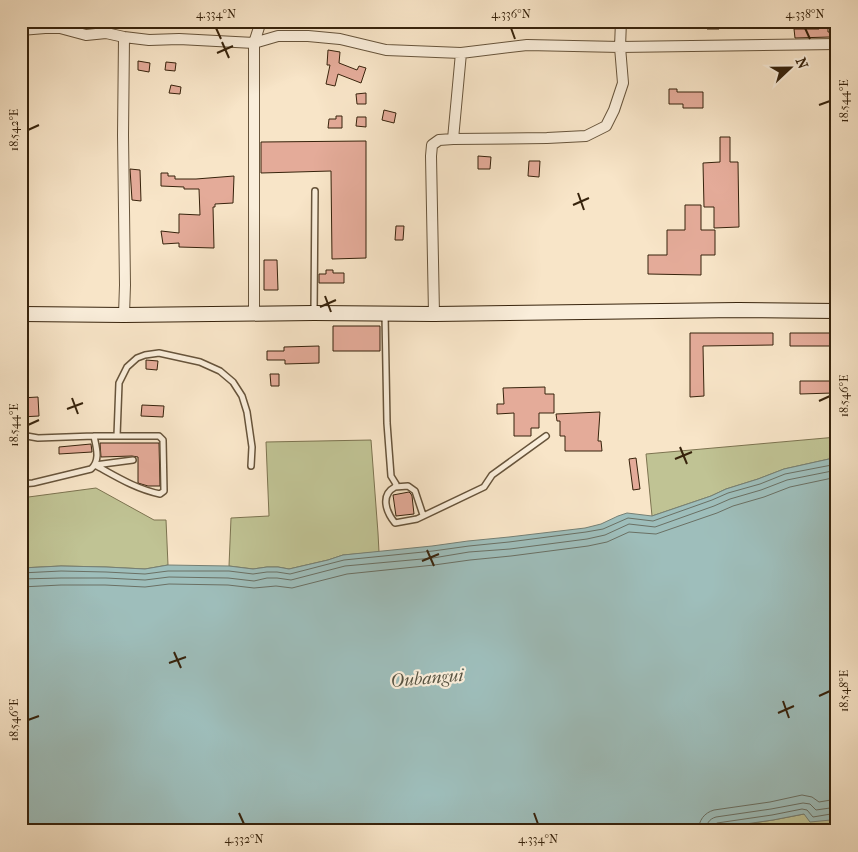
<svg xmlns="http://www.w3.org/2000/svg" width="858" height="852" font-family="'IM FELL French Canon',serif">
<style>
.green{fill:#c0c394;stroke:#7c7350}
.water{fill:#9ebebb;stroke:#758075}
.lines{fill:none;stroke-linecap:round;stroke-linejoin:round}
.shore{stroke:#6a7064;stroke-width:1}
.building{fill:#e4ab99;stroke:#37230c}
.lane-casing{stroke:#67543b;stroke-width:8}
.street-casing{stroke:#67543b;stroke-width:12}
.secondary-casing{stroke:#37230c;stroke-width:16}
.lane{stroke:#faeedb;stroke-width:5}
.street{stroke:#faeedb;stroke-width:10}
.secondary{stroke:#faeedb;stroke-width:14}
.ticks{fill:none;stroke:#37230c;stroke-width:2}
.labels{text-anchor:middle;stroke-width:4.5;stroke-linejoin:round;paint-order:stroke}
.water-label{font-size:18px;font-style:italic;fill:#565241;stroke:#faeedb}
.neatline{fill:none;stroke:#37230c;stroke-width:2}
.ticks-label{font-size:12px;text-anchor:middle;fill:#37230c}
</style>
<rect width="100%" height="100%" fill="#f8e5c8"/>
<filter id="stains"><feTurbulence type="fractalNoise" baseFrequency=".004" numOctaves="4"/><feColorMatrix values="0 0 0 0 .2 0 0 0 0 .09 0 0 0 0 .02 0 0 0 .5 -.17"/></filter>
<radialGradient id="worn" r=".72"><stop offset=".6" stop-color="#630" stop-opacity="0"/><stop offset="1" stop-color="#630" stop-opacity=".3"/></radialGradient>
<!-- green -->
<path class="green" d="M837,437V459H829L784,469L758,479L726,489L711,496L652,516L646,454Z
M371,440L378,533L379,552L343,555L328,560L289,569L278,567H267L253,569L229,566L231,518L269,516L266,442Z
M96,488L154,520H166L168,565L145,569L106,567L61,566L21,568V498Z
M804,814L831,820L837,818V831H708L718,828L773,820Z"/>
<!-- water -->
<path class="water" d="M829,459H837V818L831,820L810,822L804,814L773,820L718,828L708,831H21V568L61,566L106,567L145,569L168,565L229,566L253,569L267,567H278L289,569L328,560L343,555L432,546L468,541L509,537L585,528L601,524L618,516L627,513L652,516L711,496L726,489L758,479L784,469Z"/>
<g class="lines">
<!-- shore -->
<path class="shore" d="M21,573L61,571L106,572L145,574L168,571H229L253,574L267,572H277L290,574L344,560L433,551L469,546L509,542L586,532L603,529L628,518L653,521L712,500L728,493L760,484L785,474L837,464
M21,579L61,578H106L145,580L169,577L228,578L254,581L267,578H277L291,580L345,566L433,558L469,552L510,549L587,539L605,535L629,524L655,527L714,506L730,499L761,490L787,480L837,470
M21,587L61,585H105L145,587L169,584L228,585L254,588L276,586L292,588L347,574L434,565L470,560L511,556L588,546L607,542L629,532L656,534L717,513L733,506L764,497L790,487L837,477
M698,831C699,820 704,813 714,810L770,802L802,795L812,797L819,802L837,799
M706,831C706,824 709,819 716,817L771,809L803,803L810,804L816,810L837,807
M712,831L713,826L717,823L772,815L802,809L807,810L813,817L837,813"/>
</g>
<!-- building -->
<path class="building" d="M707,21H719V29H707Z
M819,21H828V32H830V37L795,38L794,29H819Z
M328,50L340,52L339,63L357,70L359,66L366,68L361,83L338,74L335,86L326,84L330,65H327Z
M138,61L150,63L149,72L138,70Z
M166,62L176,63L175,71L165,70Z
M171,85L181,87L180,94L169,93Z
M669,89H677V92H703V108H683V104H669Z
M366,93V104H357L356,94Z
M384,110L396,113L394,123L382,120Z
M336,116H342V128H328L329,119H336Z
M357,117H366V127L356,126Z
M720,137H730V162H738L739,227L714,228V207H704L703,163L720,162Z
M366,141V258L332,259L331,171L261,173V142Z
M478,156L491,157L490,169H478Z
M529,161H540L539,177L528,176Z
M130,169L140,170L141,201L132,200Z
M161,173H168V176H175V179H196L234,176L233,203L215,204V207H213L214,248L179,247V243L163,244L161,231L179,233V214L200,215L199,189H184V187L161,186Z
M685,205H701V230H715V255H701V275L648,274V255H667V230H685Z
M396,226H404L403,240H395Z
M264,260H277L278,290H264Z
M326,270H333V273H344V283H319V274H326Z
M333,326H380V351H333Z
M690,333H773V345L703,346L704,396L690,397Z
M790,333H837V346H790Z
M319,346V363L285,364V360H267V351H284V347Z
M146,360L158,361L157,370L146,369Z
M270,374H279V386H271Z
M800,381H832L833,393L800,394Z
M545,387V394H554V413H539V428H531V436H514V413L497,414V404H504L503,388Z
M38,397L39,416L21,417V398Z
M142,405L164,406L163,417L141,416Z
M600,412L598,441H601L602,451H565V436H560V421H557L556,414Z
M100,443H159L160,486H148L138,483V457L132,456L101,457Z
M91,444L92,452L59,454V447Z
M636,458L640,489L633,490L629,459Z
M409,492L411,494L412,496L414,514L396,516L393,495Z"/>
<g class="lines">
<!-- lane casing -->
<g class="lane-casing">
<path id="lane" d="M314,312L315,191
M385,314L387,423L391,476L396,484L395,487C380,495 386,512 395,523L417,519L484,487L492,475L546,436
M21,435L38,438L94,436H159L163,440L164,491L160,494C136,489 117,477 95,465L133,460
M117,436L119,383L127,367L137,358L145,355L159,353L200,362L220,371L233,382L242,396L247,412L252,447L251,466
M21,484L33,483L91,469C101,460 96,447 94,436
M395,487L408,486L415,491L423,515"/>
</g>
<!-- street casing -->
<g class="street-casing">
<path id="street" d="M21,30L45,28H60L86,35L106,33L124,37L149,40L179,39L254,43L278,36H308L340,39L386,50L461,53L527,45L620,47L837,44
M124,37L123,135L125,285L124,315
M453,139L461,53
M254,314V43L261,21
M434,314L431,156L432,145L439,140L453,139L547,138L586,136L606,126L614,110L623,83L620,47L621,21"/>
</g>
<!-- secondary casing -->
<g class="secondary-casing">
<path id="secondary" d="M21,314L124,315L314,313L434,314L738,310L837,311"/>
</g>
<!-- lane -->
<use href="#lane" class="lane"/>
<!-- street -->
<use href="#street" class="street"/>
<!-- secondary -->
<use href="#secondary" class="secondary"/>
</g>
<!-- ticks -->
<path class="ticks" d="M216,28L221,39M511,28L515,39M805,28L810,39M222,42L229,58M217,53L233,46M819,105L830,101M28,130L39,125M578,193L584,210M573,205L589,198M325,296L331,312M320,307L336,300M72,398L78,414M819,401L830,396M67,409L83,403M28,425L39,420M680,447L687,464M675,459L692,452M427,550L434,566M422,561L439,554M174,652L181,668M169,663L186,657M819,696L830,691M783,701L789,718M778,713L794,706M28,720L39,716M239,813L244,824M534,813L538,824"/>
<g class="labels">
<!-- water labels -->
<g class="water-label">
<text transform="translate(427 678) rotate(-5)" y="6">Oubangui</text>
</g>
</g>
<!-- margin -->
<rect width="858" height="852" fill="none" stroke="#f8e5c8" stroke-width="55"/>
<!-- north arrow -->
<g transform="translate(790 68) rotate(68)" stroke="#faeedb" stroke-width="4" paint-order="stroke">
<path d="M0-4L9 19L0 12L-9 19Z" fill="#37230c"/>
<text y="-8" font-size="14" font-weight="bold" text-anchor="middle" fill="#37230c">N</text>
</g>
<rect x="28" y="28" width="802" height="796" class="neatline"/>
<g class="ticks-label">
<text x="216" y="18">4.334°N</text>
<text x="511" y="18">4.336°N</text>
<text x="805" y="18">4.338°N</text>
<text transform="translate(844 101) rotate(-90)" y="4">18.544°E</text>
<text transform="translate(14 130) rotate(-90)" y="4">18.542°E</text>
<text transform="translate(844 396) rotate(-90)" y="4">18.546°E</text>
<text transform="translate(14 425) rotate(-90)" y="4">18.544°E</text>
<text transform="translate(844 691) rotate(-90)" y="4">18.548°E</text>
<text transform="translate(14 720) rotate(-90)" y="4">18.546°E</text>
<text x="244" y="843">4.332°N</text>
<text x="538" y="843">4.334°N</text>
</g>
<rect width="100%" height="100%" filter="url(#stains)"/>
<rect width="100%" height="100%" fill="url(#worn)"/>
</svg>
